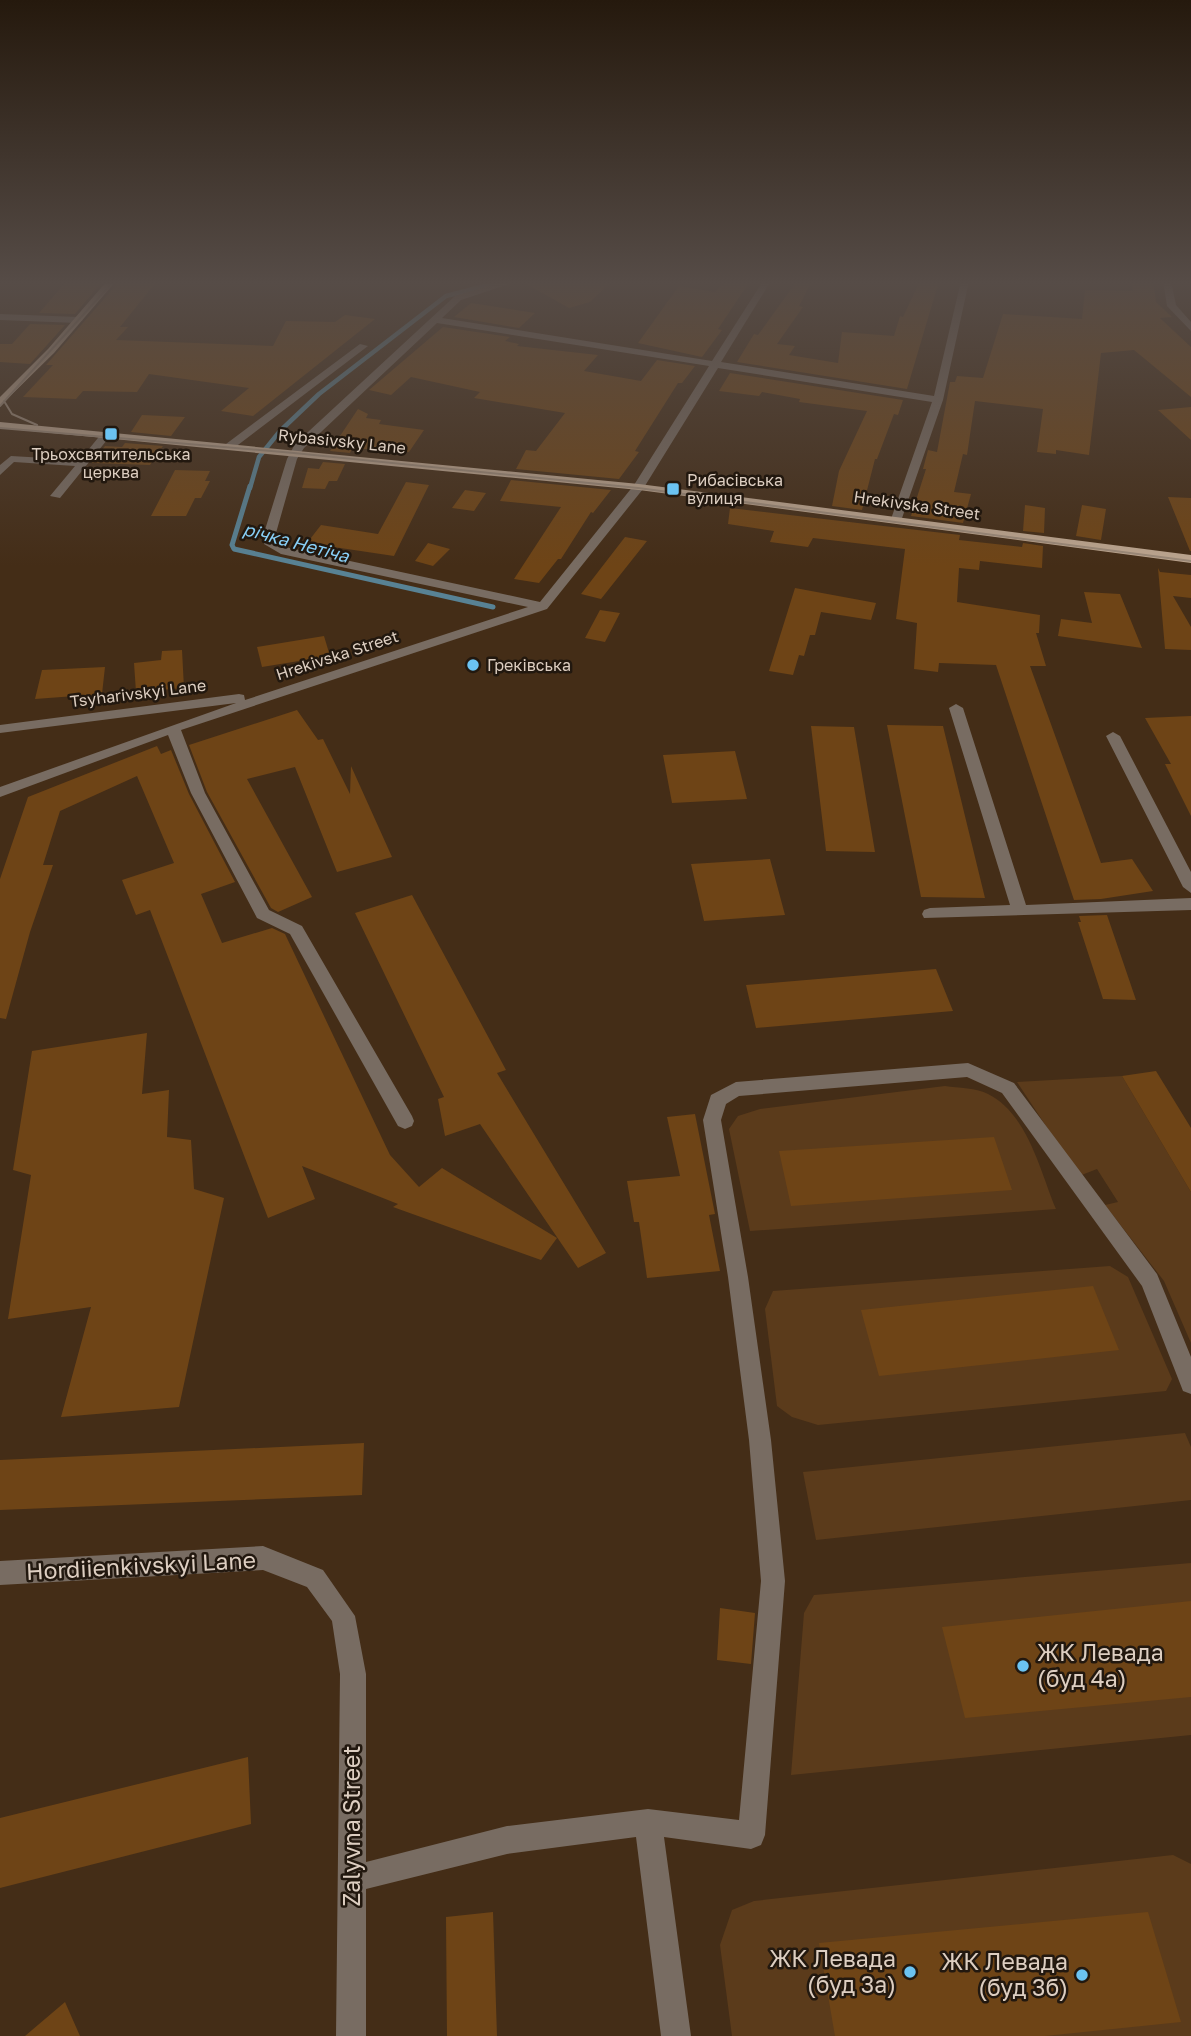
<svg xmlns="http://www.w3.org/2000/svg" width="1191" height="2036" font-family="'Golos Text',sans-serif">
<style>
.green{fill:#5b3b1b}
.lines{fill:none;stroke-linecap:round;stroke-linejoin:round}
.stream-far1{stroke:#588294;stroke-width:4.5}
.stream{stroke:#588294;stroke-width:5}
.building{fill:#6e4416}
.minor{fill:#786c62;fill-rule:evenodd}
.major{fill:#bca58f;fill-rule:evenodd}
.tram{stroke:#9b8978;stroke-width:2}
.poi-dot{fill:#6bc3f2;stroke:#22180f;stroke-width:2.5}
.labels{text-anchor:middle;stroke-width:5;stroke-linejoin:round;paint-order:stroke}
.far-street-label{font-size:16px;fill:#ddcec1;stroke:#22180f}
.far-poi-label{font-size:16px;fill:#ddcec1;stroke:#22180f;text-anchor:start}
.far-water-label{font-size:18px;font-style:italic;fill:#88cff6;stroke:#22180f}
.near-street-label{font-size:23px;fill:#ddcec1;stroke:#22180f}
.near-poi-label{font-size:23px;fill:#ddcec1;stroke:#22180f;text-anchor:end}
</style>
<rect width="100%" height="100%" fill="#442d17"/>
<!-- green -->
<path class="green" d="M1122,1076L1191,1192V1343L1164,1281L1105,1205L1118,1202L1097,1169L1079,1176L1017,1082Z
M945,1086C958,1088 977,1088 988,1094C1028,1114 1040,1171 1056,1209L750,1231L729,1129L738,1116L760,1109Z
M1110,1266L1128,1277L1172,1379L1166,1391L818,1425L792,1417L777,1406L765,1309L773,1291Z
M1185,1433L1191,1447V1500L816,1540L803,1472Z
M1191,1563V1735L791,1775L804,1613L814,1595Z
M1173,1855L1191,1864V2036H732L720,1945L732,1910L754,1901Z"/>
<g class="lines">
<!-- stream-far1 -->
<path class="stream-far1" d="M250,488L259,457L280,431L319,394L446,296L504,281"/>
<!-- stream -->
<path class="stream" d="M250,486L232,545L234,549L493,607"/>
</g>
<!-- building -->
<path class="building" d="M67,281L102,282L75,314L39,313Z
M133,281H157L120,327H128L116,340L273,346L286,321L335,322L345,315L375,319L253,416L221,411L249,388L149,374L137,392L83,391L76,399L23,397L53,365H46L118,283Z
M521,281H612L590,302L569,308Z
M726,281H750L718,329L722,330L702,357L638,343L679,286L715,292Z
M797,281H812L799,306L803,307L777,344L795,346L789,355L838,363L842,332L894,336L900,316L903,317L920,281H939L907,389L737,362L754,334L758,335Z
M1132,281H1153L1156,302L1172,317L1160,318L1191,347V397L1134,350L1101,353L1089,455L1056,450V454L1037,452L1043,409L975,401L967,455L963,454L954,492L971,494L963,523L911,516L926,469H923L928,450L937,452L950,382H955L957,376L983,378L1003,314L1082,319L1085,290L1133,291Z
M471,303L535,313L519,328L454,317Z
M30,324L65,325L30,364L0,362V344H12Z
M443,327L510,337L505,341L519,344L517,346L598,355L584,371L641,381L657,360L695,366L682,383H678L635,451L639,452L619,479L516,469L526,450L536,451L565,413L474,398L480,392L411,377L391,395L369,390Z
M730,373L903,400L898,415L894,414L877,459H875L862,510L832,506L839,471L867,411L799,402L800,399L762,392L759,396L719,391Z
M1191,407V440L1158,410Z
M358,409L368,414L366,418L381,420L379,424L424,430L409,452L369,449H352L350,453L330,451Z
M142,415L185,417L171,436L131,432Z
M125,443L163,446L150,465L92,463L105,446L122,447Z
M323,462L345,464L337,481H329L325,489L302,488L308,468L319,469Z
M175,470L210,471L205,481H210L201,498H195L186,516H151Z
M511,480L611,490L593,513L591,512L561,559H558L539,583L514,579L561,507L500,501Z
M406,482L429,485L394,556L307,543L321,525L378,534Z
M465,490L486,493L474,511L452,508Z
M1168,497L1191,498V551H1190Z
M1025,505L1045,508L1044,533L1023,531Z
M1082,505L1106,509L1101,540L1076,536Z
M730,508L960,535L959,540L1022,547L1023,543L1043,546L1042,568L980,561L979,570L959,568L957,602L1040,615L1039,633H1036L1046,666H1030L1101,863L1132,859L1153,891L1101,899L1074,900L996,665L939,663L938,672L914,669L917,623L896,619L905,549L813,538L808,547L770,542L774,531L728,524Z
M625,537L647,541L601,599L581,594Z
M428,543L450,549L433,566L415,561Z
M1158,568L1160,572L1191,575V598L1173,596L1191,627V650L1165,649Z
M795,588L876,603L871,620L821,612L815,635H810L804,656L799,655L793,675L769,671Z
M1084,592L1120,594L1142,648L1058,636L1061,619L1092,623Z
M600,610L620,613L605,642L585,638Z
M324,636L330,656L262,667L257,647Z
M182,650L184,688L136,692L134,663L161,660L162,651Z
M105,667L102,694L35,699L42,670Z
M297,710L318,740L323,739L350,794L351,766L392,857L337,872L295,767L247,779L312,897L278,912L271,908L207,792L189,745Z
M1191,716V816L1165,764H1171L1145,718Z
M887,725L943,726L985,898L921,897Z
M811,726L854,727L875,852L826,851Z
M157,746L161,754L171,750L189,794L235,882L201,894L222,943L272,928L285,934L390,1155L419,1187L442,1168L557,1238L541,1260L393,1207L398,1204L302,1166L315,1199L268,1218L150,910L136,915L122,880L174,863L137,776L60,811L43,865H53L30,932L6,1019L0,1018V879L28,797Z
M735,751L747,799L672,803L663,755Z
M770,859L785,915L704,921L691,864Z
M412,895L506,1070L497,1073L606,1253L578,1268L480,1124L445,1136L438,1099L444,1097L355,913Z
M1107,915L1136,1000L1103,999L1078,922H1081L1079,916Z
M936,969L953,1011L756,1028L746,985Z
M147,1033L142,1094L169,1090L167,1137L191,1140L194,1189L224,1198L179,1407L61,1417L91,1307L8,1319L31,1175L13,1170L32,1051Z
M1156,1071L1191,1128V1192L1122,1076Z
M695,1114L715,1214L709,1215L720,1271L647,1278L639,1222H634L627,1181L680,1176L667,1117Z
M994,1137L1012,1190L791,1206L779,1151Z
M1093,1286L1119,1350L879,1376L861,1310Z
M364,1443L362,1495L0,1510V1460Z
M1191,1601V1697L965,1718L942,1627Z
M720,1608L755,1613L751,1664L717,1660Z
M248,1757L251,1824L0,1888V1818Z
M493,1912L497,2036H447L446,1917Z
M1148,1912L1181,2022L1045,2036H835L819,1943Z
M65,2002L80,2036H25Z"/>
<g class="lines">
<!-- minor -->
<path class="minor" d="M505,281H518L461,300L442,318L712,361L763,281H771L721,362L934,396L961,281H969L943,400L901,521L891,519L932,402L718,368L643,489L547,609L181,730L205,793L269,910L302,926L412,1116L414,1121L412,1126L405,1129L398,1126L290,934L257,918L191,793L168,735L0,797V787L236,703L0,733V725L239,694L244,695L245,700L528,607L281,554L264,544V533L287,459L295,444L455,296ZM437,323L709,366L634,485L540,602L285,547L276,542V533L297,459L304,448Z
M1163,281H1171L1176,305L1191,322V331L1167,306Z
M0,314L78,317L83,320L78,323L0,320Z
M360,344L368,346L234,448H226V444Z
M102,433L111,435L60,498L50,496L75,466L14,462L0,475V465L11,456L80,460Z
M956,704L963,708L1026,905L1191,898V910L924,918L922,914L924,910L930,908L1010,905L949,708Z
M1113,732L1120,736L1191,872V893L1183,887L1106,736Z
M968,1063L1014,1083L1157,1274L1191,1357V1394L1183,1391L1142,1286L1002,1093L967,1077L739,1096L726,1104L721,1120L748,1277L771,1440L785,1581L765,1835L761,1845L751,1849L664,1837L691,2036H661L636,1837L507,1854L366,1889V2036H336L340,1674L332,1621L307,1587L263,1570L0,1585V1561L263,1546L323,1570L355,1616L366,1674V1862L507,1826L648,1809L739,1820L761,1581L749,1440L728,1277L703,1120L711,1095L736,1082Z"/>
<!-- major -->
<path class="major" d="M107,281H116L54,353L0,406V397L48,349Z
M0,422L639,484L1191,555V563L639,490L0,428Z"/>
<!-- tram -->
<path class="tram" d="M4,401L12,414L37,425
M0,406L114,281
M0,428L294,453L638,488L1191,561"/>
</g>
<!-- sky -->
<linearGradient id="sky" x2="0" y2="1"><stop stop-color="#25190d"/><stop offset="0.5" stop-color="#564c47"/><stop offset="1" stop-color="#564c47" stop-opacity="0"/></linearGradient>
<rect width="1191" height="566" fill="url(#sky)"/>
<!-- markers -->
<g class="poi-dot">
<rect x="104" y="427" width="14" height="14" rx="3.5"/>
<rect x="666" y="482" width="14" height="14" rx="3.5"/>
<circle cx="473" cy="665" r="7"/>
<circle cx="1023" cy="1666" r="7"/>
<circle cx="910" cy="1972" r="7"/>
<circle cx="1082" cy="1975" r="7"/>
</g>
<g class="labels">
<!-- far-street labels -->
<g class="far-street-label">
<text transform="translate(342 441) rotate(6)" y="6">Rybasivsky Lane</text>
<text transform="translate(917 505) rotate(8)" y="6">Hrekivska Street</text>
<text transform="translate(337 655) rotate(-18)" y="6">Hrekivska Street</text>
<text transform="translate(138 693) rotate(-7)" y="6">Tsyharivskyi Lane</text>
</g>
<!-- far-poi labels -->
<g class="far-poi-label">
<text x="111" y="460" text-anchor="middle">Трьохсвятительська<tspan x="111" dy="18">церква</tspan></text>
<text x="687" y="486">Рибасівська<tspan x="687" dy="18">вулиця</tspan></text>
<text x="487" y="671">Греківська</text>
</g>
<!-- far-water labels -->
<g class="far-water-label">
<text transform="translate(296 543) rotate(15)" y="6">річка Нетіча</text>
</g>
<!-- near-street labels -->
<g class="near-street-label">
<text transform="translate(141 1566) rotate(-3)" y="8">Hordiienkivskyi Lane</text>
<text transform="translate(352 1826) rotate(-90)" y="8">Zalyvna Street</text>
</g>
<!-- near-poi labels -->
<g class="near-poi-label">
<text x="1037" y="1661" text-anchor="start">ЖК Левада<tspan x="1037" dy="26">(буд 4а)</tspan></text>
<text x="896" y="1967">ЖК Левада<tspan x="896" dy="26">(буд 3а)</tspan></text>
<text x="1068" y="1970">ЖК Левада<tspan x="1068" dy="26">(буд 3б)</tspan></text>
</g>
</g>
</svg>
